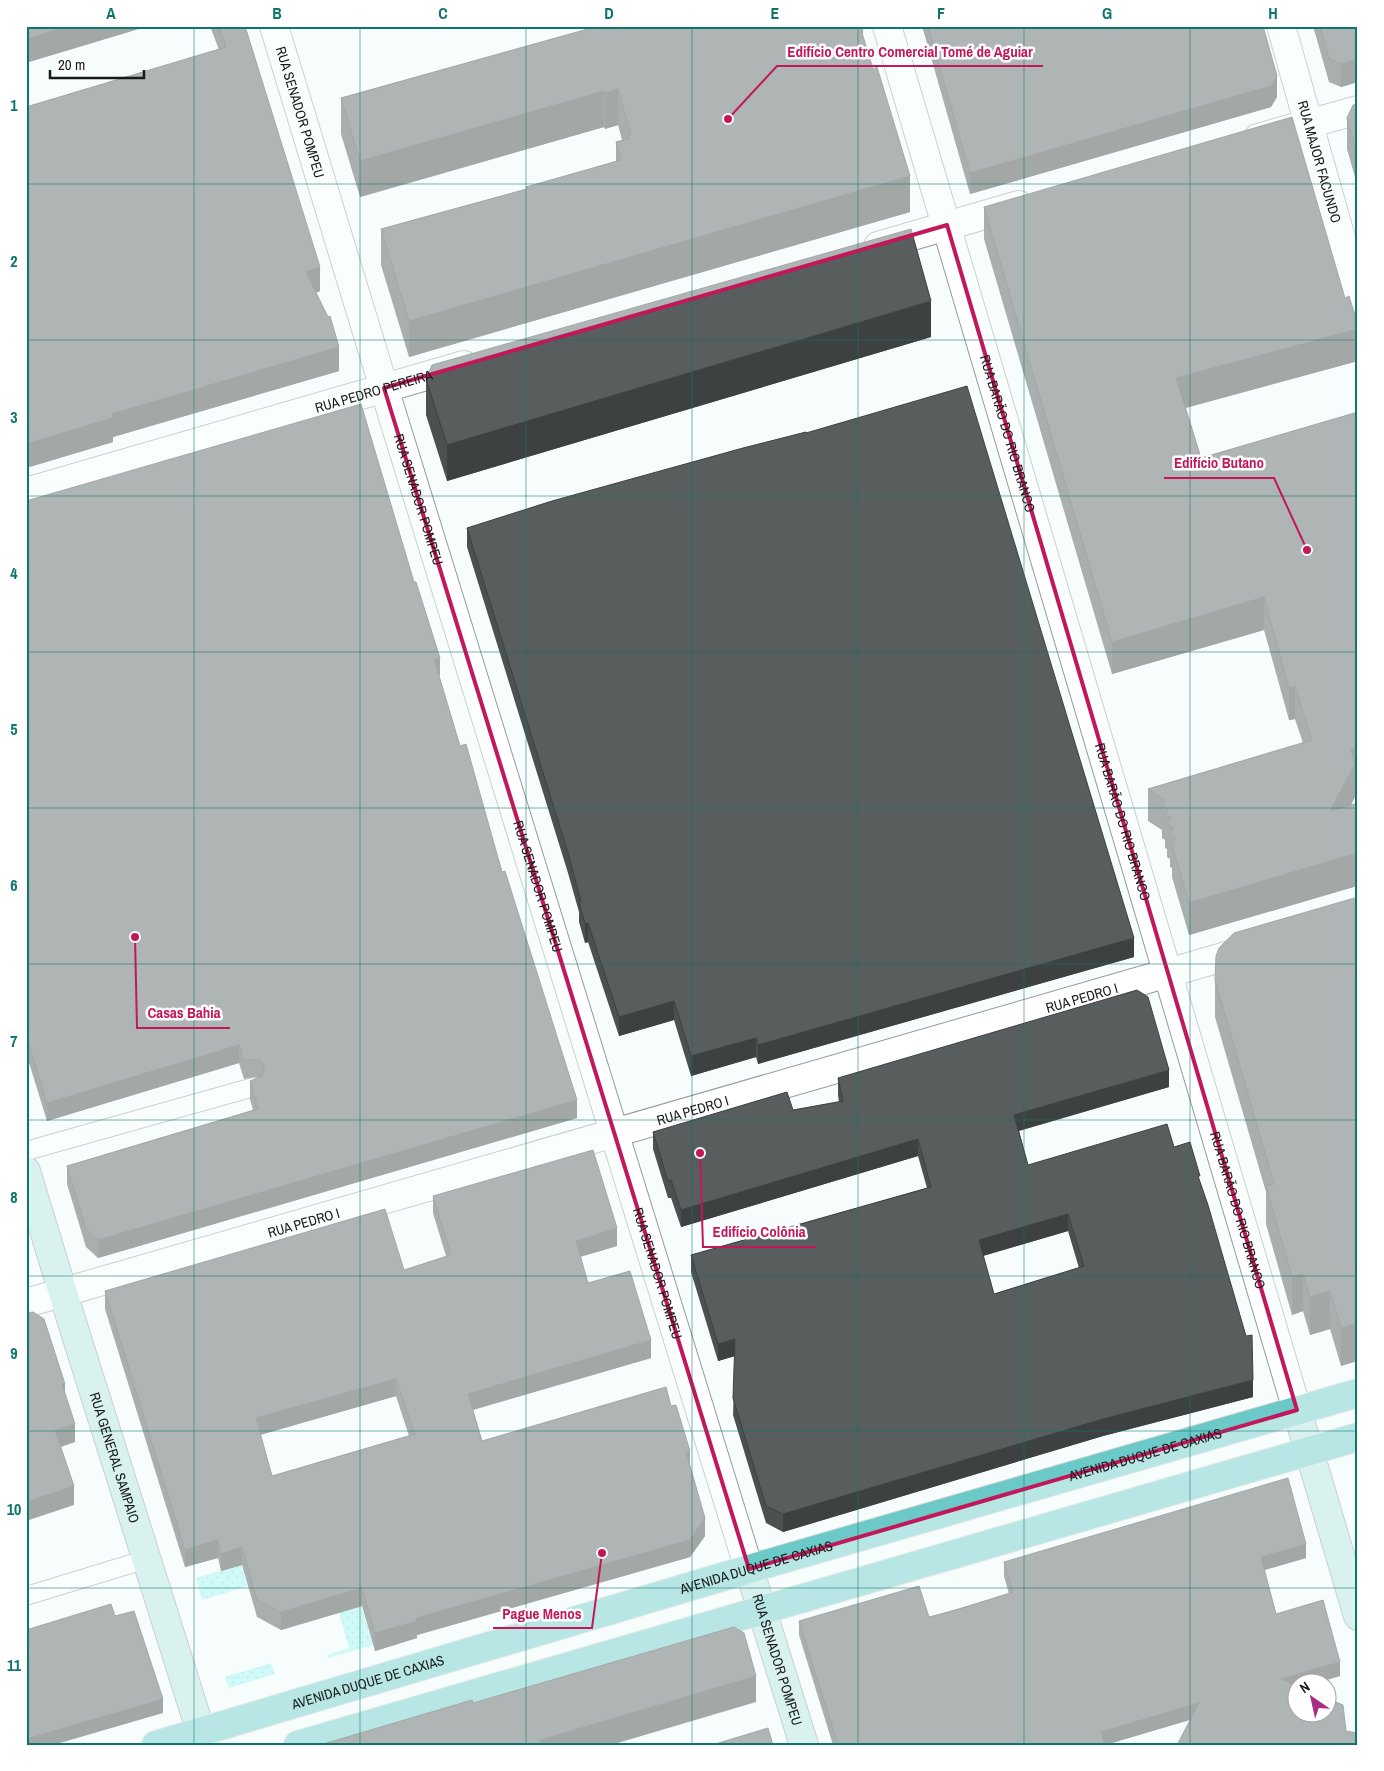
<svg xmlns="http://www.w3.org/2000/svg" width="1384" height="1771" font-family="'Archivo Narrow',sans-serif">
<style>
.grass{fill:url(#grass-dots)}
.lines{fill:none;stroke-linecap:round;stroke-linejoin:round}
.lane-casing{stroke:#959b9a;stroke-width:20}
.street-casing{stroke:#959b9a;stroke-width:30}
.secondary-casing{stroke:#959b9a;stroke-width:30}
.primary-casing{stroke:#d5d6d6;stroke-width:30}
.lane{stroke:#fff;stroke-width:18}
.street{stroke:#fff;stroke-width:28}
.secondary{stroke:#b5e4e3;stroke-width:28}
.primary{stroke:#6bc9c7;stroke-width:28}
.wall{fill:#4c5050;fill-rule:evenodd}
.shaded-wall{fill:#3e4141}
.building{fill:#585d5d;stroke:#3e4141;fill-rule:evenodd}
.marked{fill:none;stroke:#c2185b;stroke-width:4;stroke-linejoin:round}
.grid{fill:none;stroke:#0f766e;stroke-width:1;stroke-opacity:0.55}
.labels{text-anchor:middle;stroke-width:5;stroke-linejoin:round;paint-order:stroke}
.street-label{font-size:14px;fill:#181a1a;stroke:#fff}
.leader{fill:none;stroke:#c2185b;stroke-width:2}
.callout-dot{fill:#c2185b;stroke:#fff;stroke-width:2}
.callout-label{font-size:15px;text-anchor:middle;font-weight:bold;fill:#c2185b;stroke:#fff;stroke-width:5;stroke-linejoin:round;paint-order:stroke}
.neatline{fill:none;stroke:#0f766e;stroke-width:2}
.grid-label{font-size:16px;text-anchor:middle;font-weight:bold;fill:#0f766e}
</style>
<defs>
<pattern id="grass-dots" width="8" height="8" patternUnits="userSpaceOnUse" patternTransform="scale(1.25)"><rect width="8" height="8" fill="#9ff7f3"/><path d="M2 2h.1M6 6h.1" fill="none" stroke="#88d3d0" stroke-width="1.8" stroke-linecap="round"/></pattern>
</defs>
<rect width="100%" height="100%" fill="#f6fdfc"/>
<!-- grass -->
<path class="grass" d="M241,1565L248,1586L202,1600L196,1578Z
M361,1606L373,1645L328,1658L327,1655L349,1648L339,1613Z
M271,1663L275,1674L229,1688L225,1677Z"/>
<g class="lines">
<!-- lane casing -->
<g class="lane-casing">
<path id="lane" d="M26,1151L254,1087
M26,1596L147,1559"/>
</g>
<!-- street casing -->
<g class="street-casing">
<g id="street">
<path id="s1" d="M274,26L384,388L749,1569"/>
<path id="s2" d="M887,26L1297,1410"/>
<path id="s3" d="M1281,26L1358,298"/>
<path d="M1258,138L1358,110"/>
<path d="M878,246L1019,205"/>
<path id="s4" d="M26,492L464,365"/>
<path id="s5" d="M26,1303L1251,949"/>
</g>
</g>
<!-- secondary casing -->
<g class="secondary-casing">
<g id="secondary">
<path id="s6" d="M26,1171L71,1319L205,1745"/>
<path d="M1297,1410L1358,1616"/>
<path id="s7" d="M749,1569L804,1745"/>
</g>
</g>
<!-- primary casing -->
<g class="primary-casing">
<g id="primary">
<path id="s8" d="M156,1745L749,1569L1358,1393"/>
<path d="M298,1745L1358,1437"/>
</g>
</g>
<!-- lane -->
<use href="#lane" class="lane"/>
<!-- street -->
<use href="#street" class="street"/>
<!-- secondary -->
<use href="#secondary" class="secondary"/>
<!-- primary -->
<use href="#primary" class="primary"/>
</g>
<!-- wall -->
<path class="wall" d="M210,26H245L320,291L316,293L339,371L113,437V442L26,468V107L219,50Z
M584,26H863V37L910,212L409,357L381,265V229L526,189L616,161V142L622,140L618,125L605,129L604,127L360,197L341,134V98L585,30Z
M922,26H1263L1277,97L1271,107L970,194Z
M1313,26H1358V82L1341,87L1329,82Z
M1358,104V188L1347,149V118Z
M984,207L1345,298L1358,325V361L1186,408L1201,458L1358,412V781L1355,782V797L1351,805L1358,803V889L1357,886L1189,935L1172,877V868L1170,867V859L1167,857V849L1165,848V840L1162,838V830L1148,821V789L1303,743L1295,719L1289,720L1264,630L1112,674L984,239Z
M931,337L447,481L426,415V379Z
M806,433L1134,957L758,1064L756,1057L691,1076L674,1020L619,1036L588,942L585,943L579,922V912L568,873L467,547V528Z
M26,501L440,675L439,676L460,746L502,872L577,1118L98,1258L86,1247L67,1184V1166L253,1110L250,1099V1081L258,1078L256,1077L244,1079L239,1063L47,1121L26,1053Z
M1358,897L1341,1366L1330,1329L1310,1335L1303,1311L1292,1315L1266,1224V1192L1215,1017V980Z
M838,1078L1169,1087L1019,1131L1028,1165L1174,1147L1200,1182L1253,1397L1103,1436L783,1532L766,1523L733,1415L735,1356L718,1361L691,1272V1255L927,1188L918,1156L681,1227L671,1198H668L653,1149V1132L793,1110L839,1102L838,1095ZM1068,1231L1079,1268L994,1294L983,1256Z
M433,1196L617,1246L580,1257L588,1283L651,1358L473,1410L482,1441L671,1406L690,1465L705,1536L690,1557L417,1635V1638L375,1651L362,1606L281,1630L257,1617L242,1565L221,1571L218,1558L185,1567L105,1309V1291L404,1270L446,1256L433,1213ZM396,1396L409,1436L272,1476L260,1435Z
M1306,1558L1264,1570L1276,1614L1340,1676L1296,1684L1346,1731L1190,1720L1105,1745H833L799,1635V1621L929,1617L1009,1594L1004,1576V1562Z"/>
<!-- shaded-wall -->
<path class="shaded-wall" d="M69,26H149L26,63V39Z
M858,26H863V56Z
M1358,59V82L1341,87V64Z
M1277,76V97L1271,107L970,194V173Z
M618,89V125L605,129V93Z
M604,91V127L360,197V161Z
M910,176V212L409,357V321Z
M320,267V291L306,296V272Z
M931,301V337L447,481V445Z
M1358,329V361L1176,410V378Z
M339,347V371L113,437V442L26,468V444L112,414Z
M1264,597V630L1112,674V642Z
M440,658V675L434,677V659Z
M1295,686V719L1289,720V688Z
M1357,727L1358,781L1355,782V797L1330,843V811Z
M1357,853V886L1189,935V903Z
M588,923V942L585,943V924Z
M1134,938V957L758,1064V1045Z
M674,1001V1020L619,1036V1017Z
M756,1038V1057L691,1076V1056Z
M239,1045V1063L47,1121V1103Z
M1169,1070V1087L1014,1132V1115Z
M577,1100V1118L98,1258V1240Z
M918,1139V1156L681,1227V1210Z
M1068,1214V1231L979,1257V1240Z
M617,1228V1246L576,1258V1241Z
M1303,1274V1311L1292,1315V1277Z
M1330,1291V1329L1310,1335V1297Z
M1358,1323V1361L1341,1366V1328Z
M735,1339V1356L718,1361V1344Z
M651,1340V1358L468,1411V1394Z
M396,1379V1396L256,1436V1418Z
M1253,1380V1397L1103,1436L783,1532V1514L1103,1419Z
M62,1384H65V1402Z
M75,1424V1442L55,1449V1430Z
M690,1451V1469L686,1452Z
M74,1486V1505L26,1521V1502Z
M705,1518V1536L690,1557L417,1635V1638L375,1651V1633L416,1618Z
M218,1540V1558L185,1567V1550Z
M1306,1544V1558L1261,1571V1557Z
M242,1547V1565L221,1571V1554Z
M362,1588V1606L281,1630V1612Z
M1340,1662V1676L1314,1684H1296V1689L1281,1679Z
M756,1676V1702L611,1745H540V1740Z
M163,1699V1713L53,1745H26V1739Z
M1199,1703V1717L1105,1745L1101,1732Z"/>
<!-- building -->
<path class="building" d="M26,26H69L26,39Z
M219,26H245L320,267L306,272L328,317L330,316L339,347L112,414L113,418L26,444V107L226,47Z
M594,26H860L873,69L877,67L910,176L409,321L381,229L527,189L526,187L621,160L616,142L629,139L628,136L631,135L618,89L605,93L604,91L360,161L341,98L595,27Z
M928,26H1263L1277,76L1271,86L970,173Z
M1320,26H1358V59L1341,64L1329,59Z
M1358,104V156L1347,118L1353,105Z
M1292,117L1345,298L1349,296L1358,325V329L1176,378L1201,458L1358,412V748L1351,750L1355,764L1330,811L1358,803V857L1357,853L1189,903L1172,845L1176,837L1170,834L1174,828L1167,824L1171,818L1165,815L1168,809L1162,806L1165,800L1148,789L1312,740L1295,686L1289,688L1264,597L1112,642L984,207Z
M911,229L931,301L447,445L426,379L432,365Z
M967,386L1134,938L758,1045L756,1038L691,1056L674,1001L619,1017L588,923L585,924L579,902L581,901L568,853L467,528L552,501L743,448L806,432V433Z
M361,404L414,582H416L440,658L434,659L460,746L466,744L502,872L505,871L577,1100L98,1240L86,1229L67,1166L258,1109L250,1081L262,1076L264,1071V1066L261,1061L256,1059L244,1061L239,1045L47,1103L26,1035V501Z
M1358,897V1323L1341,1328L1330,1291L1310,1297L1303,1274L1292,1277L1266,1186L1274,1184L1215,980L1216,956L1219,948L1234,933Z
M1137,990L1148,997L1169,1070L1014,1115L1028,1165L1167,1124L1174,1147L1190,1142L1200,1176H1198L1208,1205L1246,1336L1252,1335L1253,1380L1103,1419L783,1514L766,1506L733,1398L735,1339L718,1344L691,1255L931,1187L918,1139L681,1210L671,1180L668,1181L653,1132L787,1092L793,1110L843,1101L838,1078ZM1068,1214L1084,1266L994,1294L979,1240Z
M593,1150L617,1228L576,1241L588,1283L630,1271L651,1340L468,1394L482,1441L666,1387L671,1406L676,1405L690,1451L686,1452L705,1518L690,1540L416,1618L417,1621L375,1633L362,1588L281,1612L257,1600L242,1547L221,1554L218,1540L185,1550L105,1291L385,1209L404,1270L451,1255L433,1196ZM396,1379L415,1434L272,1476L256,1418Z
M33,1312L44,1319L65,1384H62L75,1424L55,1430L74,1486L26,1502V1313Z
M1288,1478L1306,1544L1261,1557L1276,1614L1323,1600L1340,1662L1281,1679L1296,1686V1714H1326V1698L1343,1705L1346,1731L1358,1733V1744L1357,1745H1177L1199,1703L1101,1732L1105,1745H838L799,1621L919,1586L929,1617L953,1611L1013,1592L1004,1562Z
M111,1604L115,1616L134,1611L163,1699L26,1739V1630Z
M734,1627L744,1633L756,1676L540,1740L541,1745H320L472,1700L473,1703Z
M768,1728L773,1745H712Z"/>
<!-- marked area -->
<path d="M0 0H1384V1771H0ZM947,225L1297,1410L749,1569L384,388Z" fill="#f6fdfc" fill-opacity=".55" fill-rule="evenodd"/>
<path class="marked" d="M947,225L1297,1410L749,1569L384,388Z"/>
<!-- grid -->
<path class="grid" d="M194,26V1745M360,26V1745M526,26V1745M692,26V1745M858,26V1745M1024,26V1745M1190,26V1745M26,184H1358M26,340H1358M26,496H1358M26,652H1358M26,808H1358M26,964H1358M26,1120H1358M26,1276H1358M26,1431H1358M26,1588H1358"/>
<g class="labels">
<!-- street labels -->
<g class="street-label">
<text dy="5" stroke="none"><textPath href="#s1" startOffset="90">RUA SENADOR POMPEU</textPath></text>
<text dy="5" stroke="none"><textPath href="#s3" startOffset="141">RUA MAJOR FACUNDO</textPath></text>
<text dy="5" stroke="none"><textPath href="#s4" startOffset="362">RUA PEDRO PEREIRA</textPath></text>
<text dy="5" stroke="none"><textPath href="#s2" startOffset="425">RUA BARÃO DO RIO BRANCO</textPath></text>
<text dy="5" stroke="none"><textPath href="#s1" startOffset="495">RUA SENADOR POMPEU</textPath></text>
<text dy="5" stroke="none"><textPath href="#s2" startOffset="830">RUA BARÃO DO RIO BRANCO</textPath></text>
<text dy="5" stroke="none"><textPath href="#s1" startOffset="900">RUA SENADOR POMPEU</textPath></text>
<text dy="5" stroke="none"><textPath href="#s5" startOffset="1099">RUA PEDRO I</textPath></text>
<text dy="5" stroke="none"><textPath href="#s5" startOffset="694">RUA PEDRO I</textPath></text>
<text dy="5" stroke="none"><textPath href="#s2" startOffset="1235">RUA BARÃO DO RIO BRANCO</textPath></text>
<text dy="5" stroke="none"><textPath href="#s5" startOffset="289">RUA PEDRO I</textPath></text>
<text dy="5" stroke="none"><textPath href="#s1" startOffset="1305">RUA SENADOR POMPEU</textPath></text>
<text dy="5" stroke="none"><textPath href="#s8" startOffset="1031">AVENIDA DUQUE DE CAXIAS</textPath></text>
<text dy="5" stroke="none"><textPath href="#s6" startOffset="300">RUA GENERAL SAMPAIO</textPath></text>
<text dy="5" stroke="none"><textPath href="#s8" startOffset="626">AVENIDA DUQUE DE CAXIAS</textPath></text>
<text dy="5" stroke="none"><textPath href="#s7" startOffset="95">RUA SENADOR POMPEU</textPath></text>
<text dy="5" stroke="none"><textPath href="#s8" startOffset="221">AVENIDA DUQUE DE CAXIAS</textPath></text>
</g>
</g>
<!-- callouts -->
<path class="leader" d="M728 119L777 66H1043M1307 550L1274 478H1164M135 937L137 1028H230M700 1153L703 1247H816M602 1553L592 1628H493"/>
<g class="callout-dot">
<circle cx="728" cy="119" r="5"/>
<circle cx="1307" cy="550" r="5"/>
<circle cx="135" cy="937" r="5"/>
<circle cx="700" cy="1153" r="5"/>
<circle cx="602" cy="1553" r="5"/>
</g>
<g class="callout-label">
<text x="910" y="57">Edifício Centro Comercial Tomé de Aguiar</text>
<text x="1219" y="468">Edifício Butano</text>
<text x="184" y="1018">Casas Bahia</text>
<text x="759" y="1237">Edifício Colônia</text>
<text x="542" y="1619">Pague Menos</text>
</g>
<!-- border -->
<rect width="1384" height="1771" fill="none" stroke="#ffffff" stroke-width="55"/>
<!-- north arrow -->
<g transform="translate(1312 1698) rotate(326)"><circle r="24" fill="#ffffff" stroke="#a3a3a3"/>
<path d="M0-4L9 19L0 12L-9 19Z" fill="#a82f84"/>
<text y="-8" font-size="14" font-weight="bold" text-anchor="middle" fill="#181a1a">N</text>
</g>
<!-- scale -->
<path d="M50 70v8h94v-8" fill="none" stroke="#181a1a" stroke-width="2.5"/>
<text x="58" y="70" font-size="15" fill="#181a1a" stroke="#ffffff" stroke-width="4" paint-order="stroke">20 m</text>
<rect x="28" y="28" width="1328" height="1716" class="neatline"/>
<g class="grid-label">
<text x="111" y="19">A</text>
<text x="277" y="19">B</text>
<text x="443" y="19">C</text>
<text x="609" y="19">D</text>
<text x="775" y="19">E</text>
<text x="941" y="19">F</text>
<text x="1107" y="19">G</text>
<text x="1273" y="19">H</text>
<text x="14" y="111">1</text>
<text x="14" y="267">2</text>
<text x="14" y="423">3</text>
<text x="14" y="579">4</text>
<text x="14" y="735">5</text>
<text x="14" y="891">6</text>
<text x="14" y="1047">7</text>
<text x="14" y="1203">8</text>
<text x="14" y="1359">9</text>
<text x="14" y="1515">10</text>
<text x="14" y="1671">11</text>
</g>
</svg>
